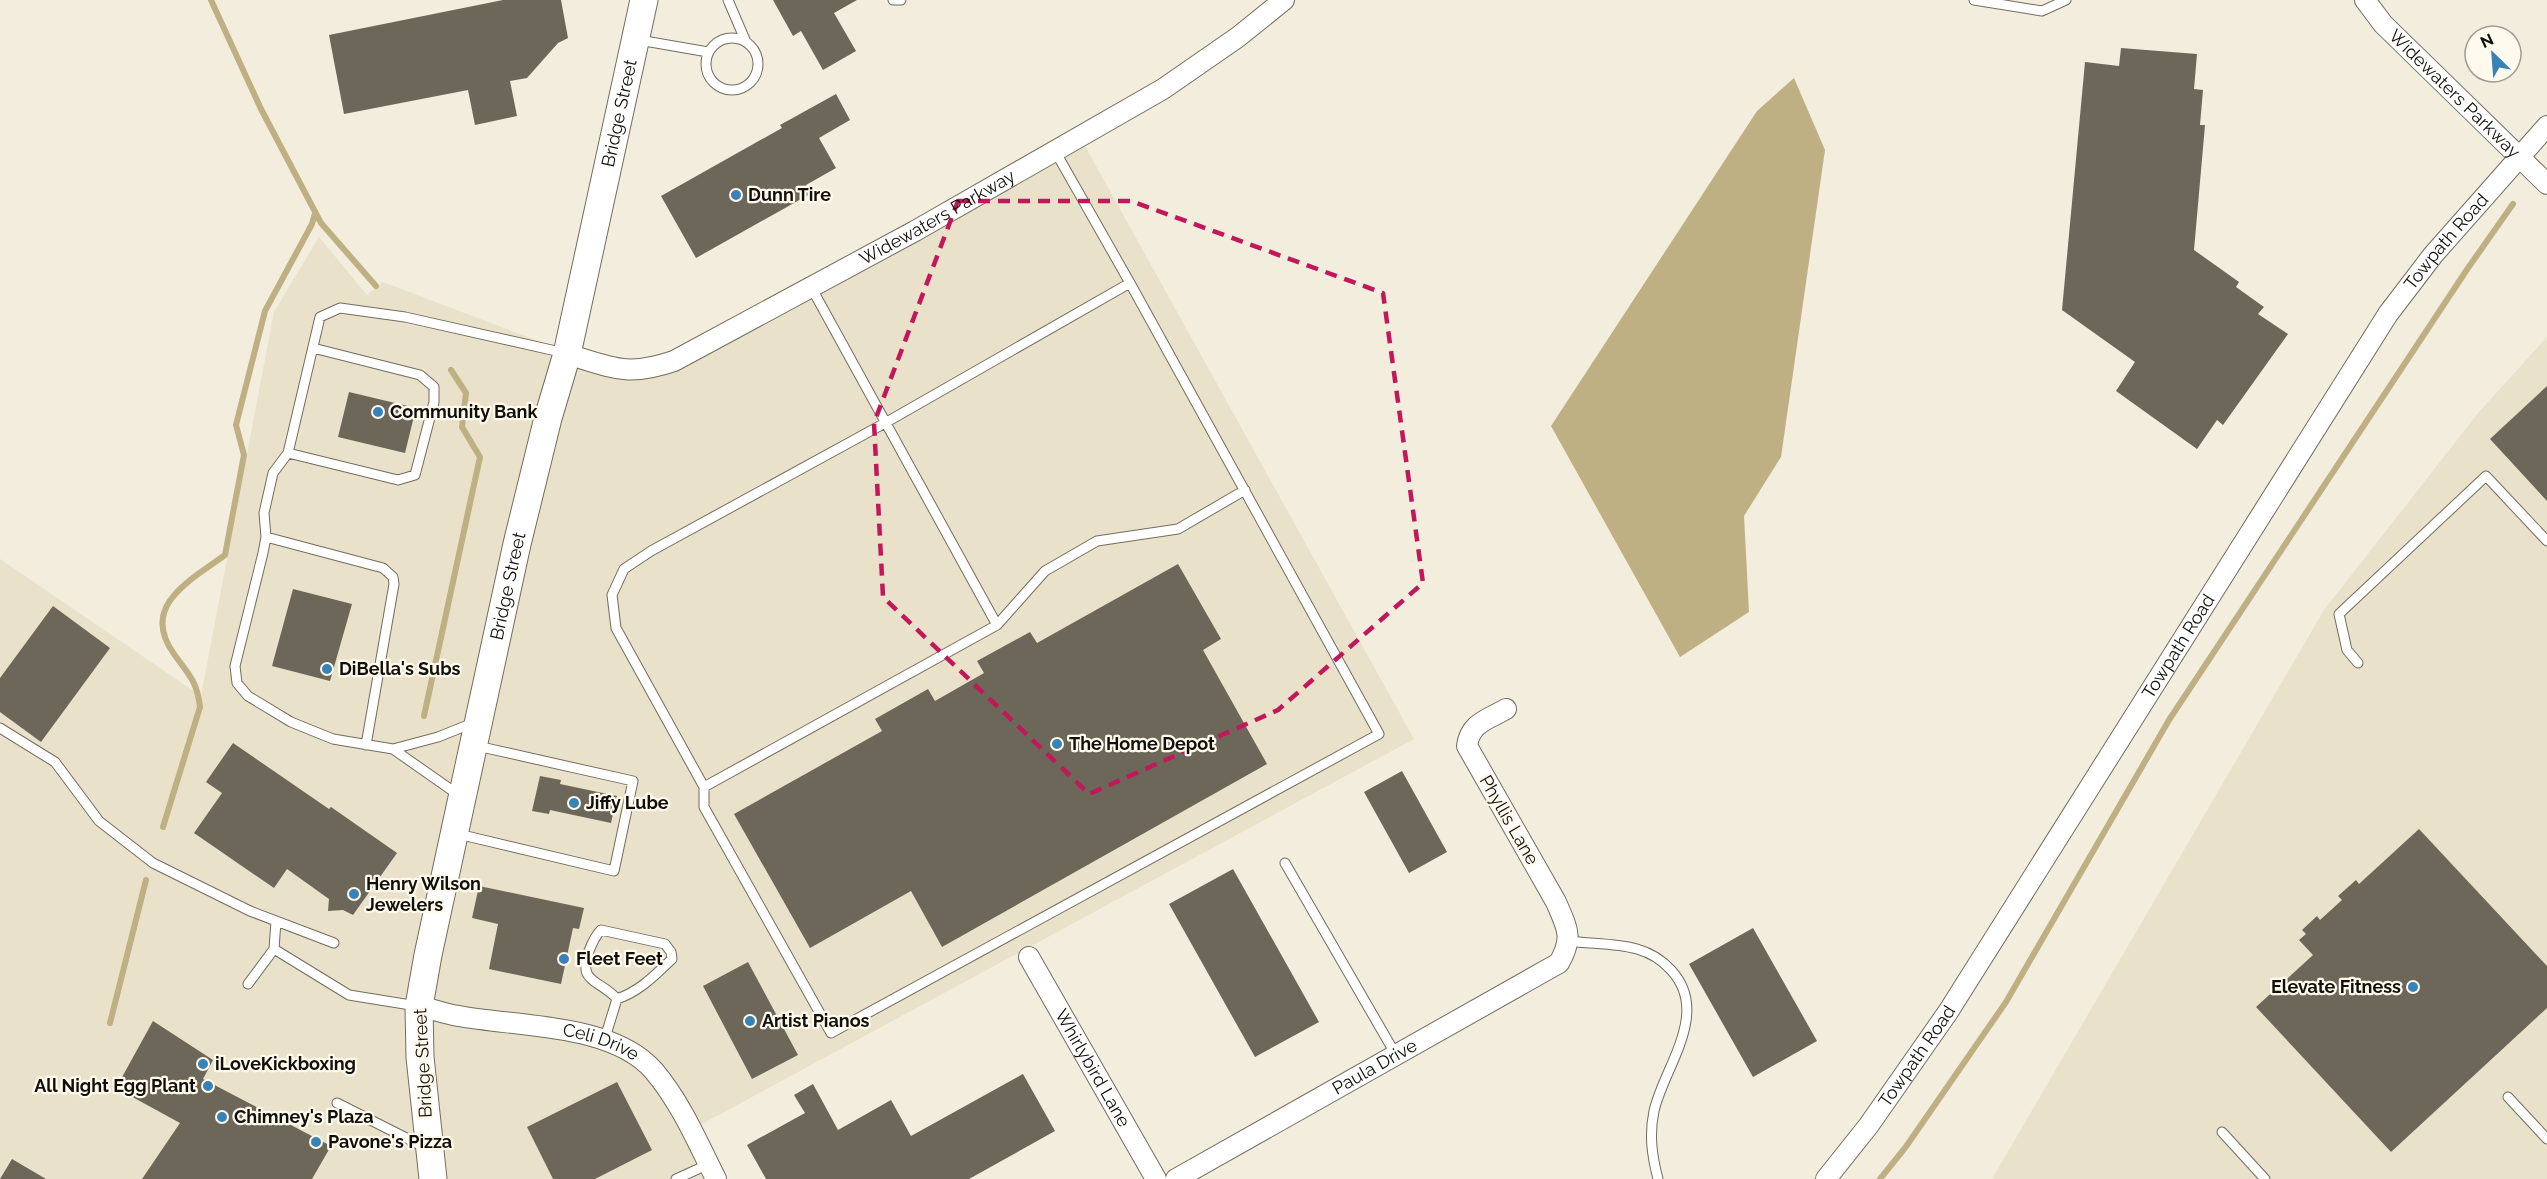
<svg xmlns="http://www.w3.org/2000/svg" width="2547" height="1179" font-family="Raleway,sans-serif">
<style>
.built{fill:#e9e1c9}
.water{fill:#bfb083}
.lines{fill:none;stroke-linecap:round;stroke-linejoin:round}
.stream{stroke:#bfb083;stroke-width:6}
.building{fill:#6c6759}
.lane-casing{stroke:#726d5f;stroke-width:11}
.street-casing{stroke:#726d5f;stroke-width:22}
.secondary-casing{stroke:#726d5f;stroke-width:29}
.lane{stroke:#fff;stroke-width:9}
.street{stroke:#fff;stroke-width:20}
.secondary{stroke:#fff;stroke-width:27}
.marked{fill:none;stroke:#c2185b;stroke-width:4.5;stroke-dasharray:12 8;stroke-linejoin:round}
.poi-dot{fill:#3782b6;stroke:#fffaed;stroke-width:2}
.labels{text-anchor:middle;stroke-width:4.5;stroke-linejoin:round;paint-order:stroke}
.street-label{font-size:18px;fill:#110f0a;stroke:#fffaed}
.poi-label{font-size:18px;font-weight:bold;fill:#110f0a;stroke:#fffaed;text-anchor:start}
</style>
<rect width="100%" height="100%" fill="#f2eddd"/>
<!-- built -->
<path class="built" d="M1080,137L1414,739L687,1132L710,1179H0V559L201,696L274,312L319,237L367,295L383,282L586,359L654,368Z
M2547,337V1179H1992L2324,610L2479,412Z"/>
<!-- water -->
<path class="water" d="M1794,78L1825,150L1781,457L1744,516L1749,612L1680,657L1551,426L1757,111Z"/>
<g class="lines">
<!-- stream -->
<path class="stream" d="M211,0L261,109L321,223L376,286
M424,716L480,457L462,427L466,393L451,370
M163,827L200,707C197,681 189,675 174,654C139,606 191,580 225,555L244,455L236,425L265,311L312,224L315,213
M110,1023L146,880
M1880,1179L1905,1148L2006,1002L2169,720L2468,268L2513,204"/>
</g>
<!-- building -->
<path class="building" d="M503,0H561L568,38L558,43L527,78L510,81L517,116L475,125L468,90L344,114L329,35Z
M773,0H857L834,13L856,51L823,70L801,31L793,36Z
M2121,48L2197,54L2194,89L2203,90L2200,125H2205L2194,250L2239,282L2236,287L2264,307L2258,314L2288,334L2223,425L2217,420L2197,449L2116,391L2135,362L2062,310L2085,62L2119,66Z
M836,94L850,120L819,138L836,168L806,185L810,194L696,258L661,196L782,128L780,125Z
M2547,386V501L2490,439Z
M349,392L416,408L405,453L338,437Z
M1178,564L1221,639L1203,650L1267,764L942,947L911,891L810,948L734,814L882,731L875,719L928,689L935,701L984,673L977,661L1030,632L1037,643Z
M293,589L352,604L330,681L272,666Z
M53,606L110,648L41,742L0,712V678Z
M233,743L329,809L331,807L397,853L353,915L343,910L328,911L329,899L287,869L274,888L194,833L222,793L206,782Z
M1402,771L1447,852L1409,873L1364,792Z
M540,776L561,780L560,784L617,796L611,823L550,810L549,814L532,811Z
M2419,829L2547,966V1008L2391,1152L2256,1007L2313,955L2299,940L2306,934L2302,930L2317,916L2320,920L2342,900L2338,896L2356,880L2359,884Z
M1233,869L1319,1022L1255,1057L1169,904Z
M479,886L584,908L579,929L573,928L561,984L489,969L498,924L472,918Z
M1753,928L1817,1041L1753,1077L1689,964Z
M748,962L798,1055L752,1079L703,986Z
M153,1021L213,1060L203,1079L331,1146L312,1179H142L180,1123L116,1088Z
M1023,1074L1055,1131L969,1179H766L747,1145L805,1113L794,1095L813,1084L838,1130L891,1100L911,1136Z
M617,1082L652,1150L595,1179H553L527,1127Z
M12,1159L46,1179H0Z"/>
<g class="lines">
<!-- lane casing -->
<g class="lane-casing">
<path id="lane" d="M728,0L746,42
M893,0H901
M1974,0L2042,11L2066,0
M706 64a26 26 0 1 1 52 0a26 26 0 1 1-52 0Z
M639,40L708,52
M811,287L997,625L704,787L616,628L612,595L624,569L651,551L885,423L1130,283L1055,151
M288,453L398,480L415,475L434,402V387L420,375L313,348
M266,537L383,568L393,577L394,584L366,745
M997,625L1045,571L1097,541L1178,529L1245,490
M2358,663L2347,650L2339,614L2486,476L2547,541
M0,728L55,762L99,821L153,863L250,911L334,943
M393,749L438,737L473,723
M704,787V807L831,1033L1379,734L1130,283
M460,796L393,749L333,739L291,722L248,696L237,683L235,666L263,553L266,537L264,513L273,473L288,453L320,317L340,308L405,317L565,353
M458,834L614,871L633,781L477,746
M1285,863L1396,1055
M601,930L665,944L671,952L672,959C654,976 640,991 617,999C600,979 577,984 589,951C592,943 595,936 601,930Z
M1569,941C1591,944 1616,943 1637,949C1651,953 1662,960 1671,970C1711,1013 1664,1067 1654,1111C1649,1135 1652,1156 1658,1179
M274,949L349,995L417,1006
M248,984L274,949L276,921
M604,1041L617,999
M2508,1097L2547,1139
M337,1103L426,1148
M2222,1132L2265,1179
M676,1179L709,1164"/>
</g>
<!-- street casing -->
<g class="street-casing">
<g id="street">
<path id="s1" d="M2365,0L2383,24L2547,184"/>
<path id="s2" d="M567,354C613,368 627,377 674,361L915,231L1163,89L1238,37L1284,0"/>
<path id="s3" d="M1029,957L1156,1179"/>
<path id="s4" d="M419,1006C432,1009 445,1014 459,1016C517,1027 613,1023 654,1071C681,1103 698,1143 716,1179"/>
<path id="s5" d="M1176,1179L1559,963C1574,937 1567,928 1556,902L1467,746C1470,723 1487,720 1506,709"/>
<path id="s6" d="M1826,1179L1869,1125L1948,1012L2388,314L2433,255L2547,126"/>
</g>
</g>
<!-- secondary casing -->
<g class="secondary-casing">
<g id="secondary">
<path id="s7" d="M433,1179L420,1057L419,1006L428,955L517,544L548,418L567,354L644,0"/>
</g>
</g>
<!-- lane -->
<use href="#lane" class="lane"/>
<!-- street -->
<use href="#street" class="street"/>
<!-- secondary -->
<use href="#secondary" class="secondary"/>
</g>
<!-- marked area -->
<path class="marked" d="M958,201H1131L1383,293L1423,583L1278,710L1089,794L883,597L874,423Z"/>
<!-- markers -->
<g class="poi-dot">
<circle cx="736" cy="195" r="6"/>
<circle cx="378" cy="412" r="6"/>
<circle cx="327" cy="669" r="6"/>
<circle cx="1057" cy="744" r="6"/>
<circle cx="574" cy="803" r="6"/>
<circle cx="354" cy="894" r="6"/>
<circle cx="564" cy="959" r="6"/>
<circle cx="2413" cy="987" r="6"/>
<circle cx="750" cy="1021" r="6"/>
<circle cx="203" cy="1064" r="6"/>
<circle cx="208" cy="1086" r="6"/>
<circle cx="222" cy="1117" r="6"/>
<circle cx="316" cy="1142" r="6"/>
</g>
<g class="labels">
<!-- street labels -->
<g class="street-label">
<text dy="6" stroke="none"><textPath href="#s1" startOffset="130">Widewaters Parkway</textPath></text>
<text dy="6" stroke="none"><textPath href="#s7" startOffset="1089">Bridge Street</textPath></text>
<text dy="6" stroke="none"><textPath href="#s2" startOffset="410">Widewaters Parkway</textPath></text>
<text dy="6" stroke="none"><textPath href="#s6" startOffset="1125">Towpath Road</textPath></text>
<text dy="6" stroke="none"><textPath href="#s7" startOffset="603">Bridge Street</textPath></text>
<text dy="6" stroke="none"><textPath href="#s6" startOffset="639">Towpath Road</textPath></text>
<text transform="translate(1509 820) rotate(60)" y="6">Phyllis Lane</text>
<text dy="6" stroke="none"><textPath href="#s4" startOffset="186">Celi Drive</textPath></text>
<text dy="6" stroke="none"><textPath href="#s6" startOffset="153">Towpath Road</textPath></text>
<text transform="translate(423 1063) rotate(-93)" y="6">Bridge Street</text>
<text dy="6" stroke="none"><textPath href="#s5" startOffset="228">Paula Drive</textPath></text>
<text dy="6" stroke="none"><textPath href="#s3" startOffset="128">Whirlybird Lane</textPath></text>
</g>
<!-- poi labels -->
<g class="poi-label">
<text x="748" y="201">Dunn Tire</text>
<text x="390" y="418">Community Bank</text>
<text x="339" y="675">DiBella's Subs</text>
<text x="1069" y="750">The Home Depot</text>
<text x="586" y="809">Jiffy Lube</text>
<text x="366" y="890">Henry Wilson<tspan x="366" dy="21">Jewelers</tspan></text>
<text x="576" y="965">Fleet Feet</text>
<text x="2401" y="993" text-anchor="end">Elevate Fitness</text>
<text x="762" y="1027">Artist Pianos</text>
<text x="215" y="1070">iLoveKickboxing</text>
<text x="196" y="1092" text-anchor="end">All Night Egg Plant</text>
<text x="234" y="1123">Chimney's Plaza</text>
<text x="328" y="1148">Pavone's Pizza</text>
</g>
</g>
<!-- north arrow -->
<g transform="translate(2493 54) rotate(335)"><circle r="28" fill="#fffaed" stroke="#a09c92" stroke-width="1.5"/>
<path d="M0-4.5L10 22L0 15L-10 22Z" fill="#3782b6"/>
<text y="-9" font-size="16" font-weight="bold" text-anchor="middle" fill="#110f0a">N</text>
</g>
</svg>
